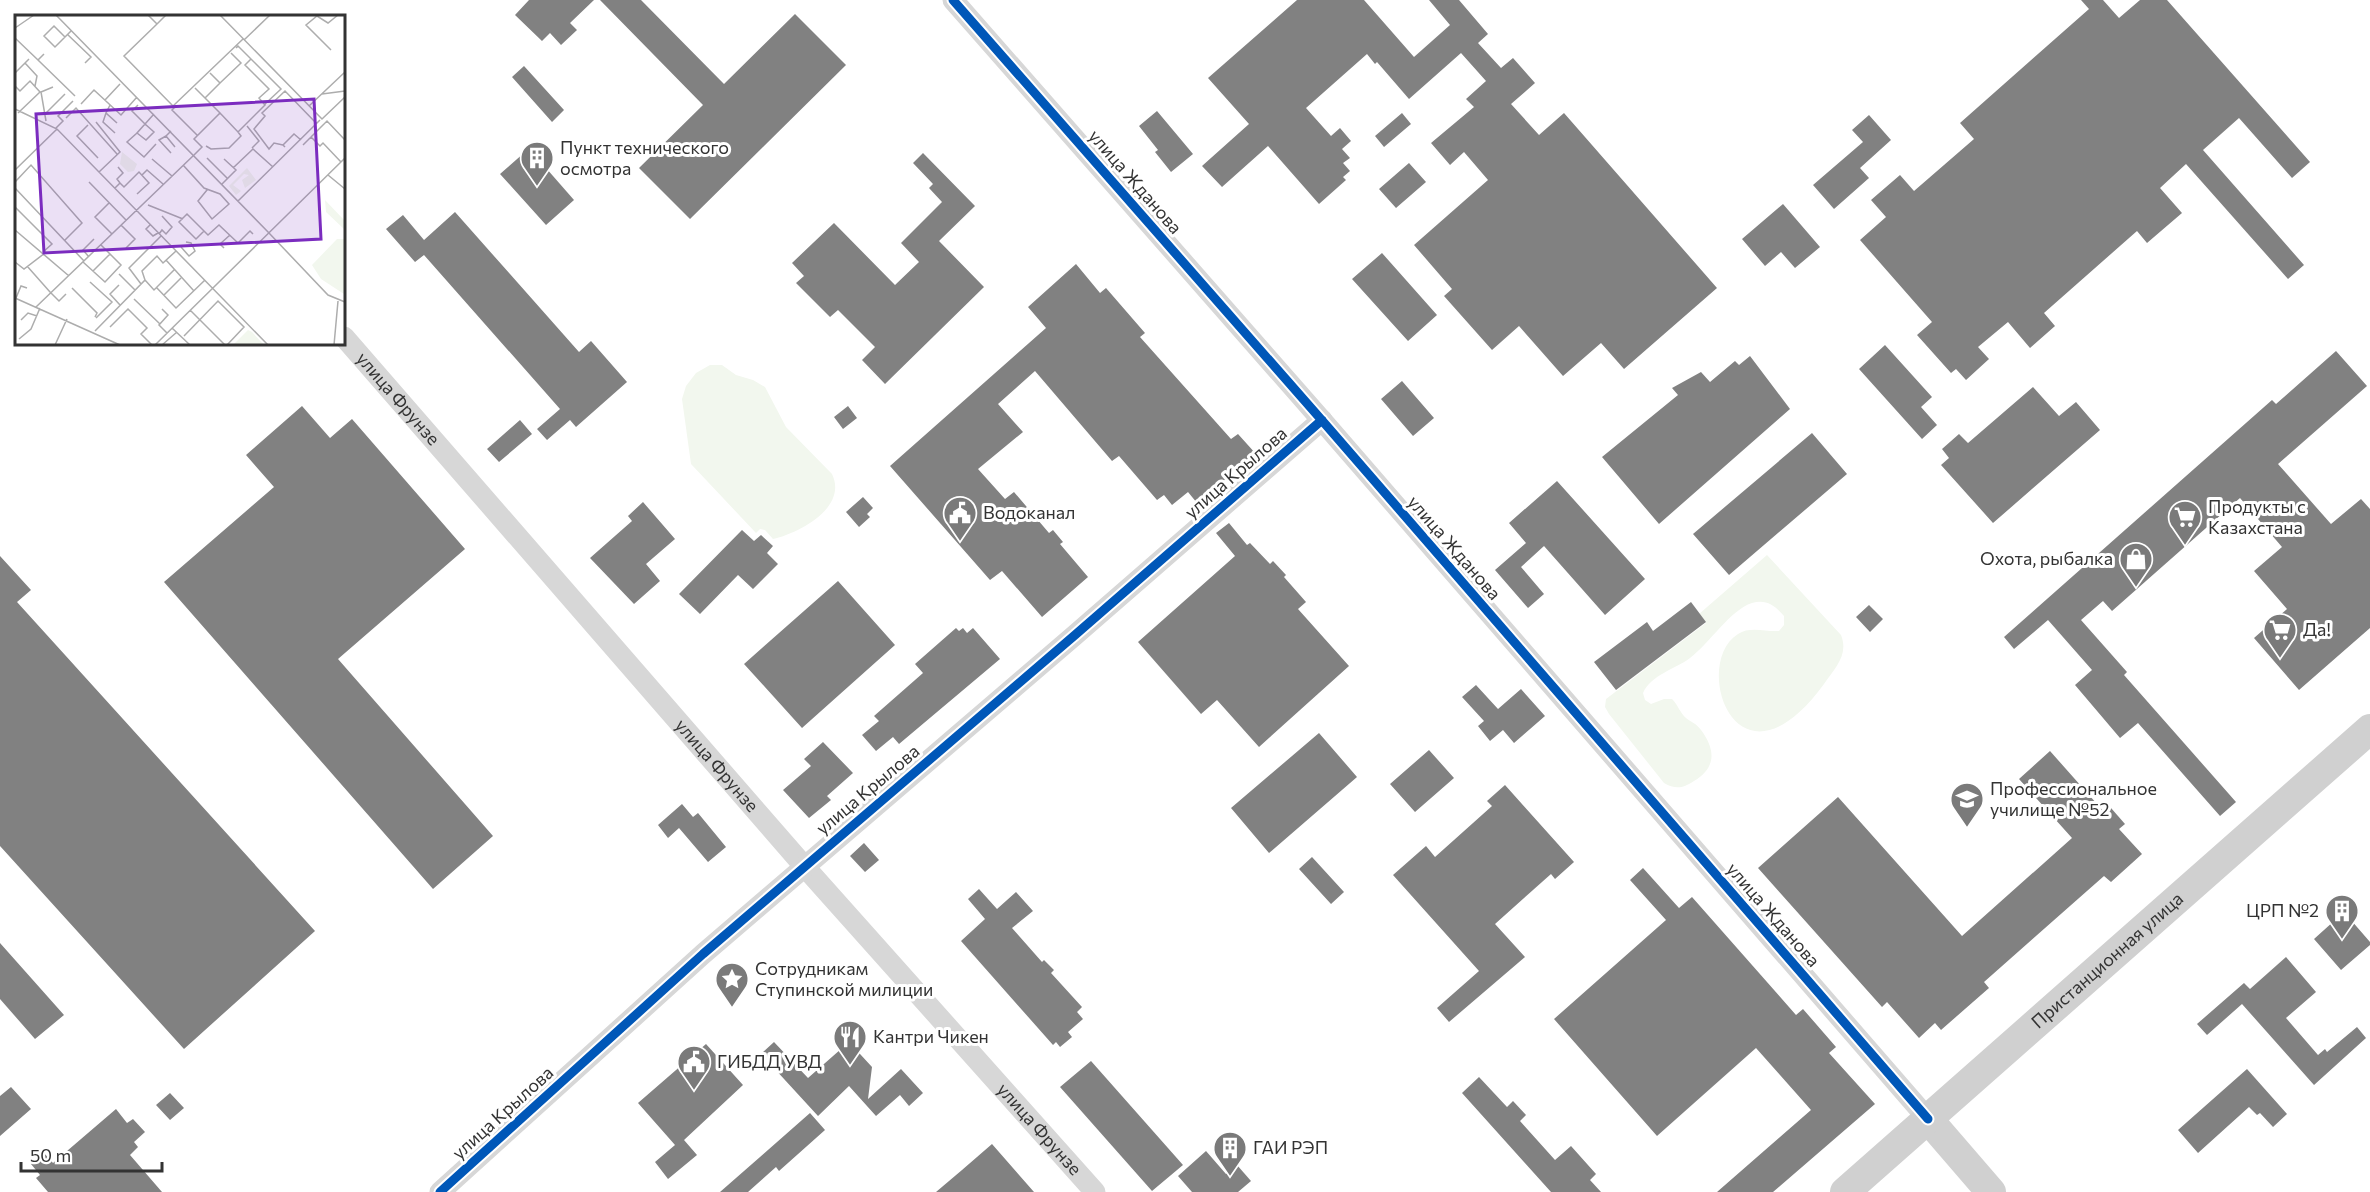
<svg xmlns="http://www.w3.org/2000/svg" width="2370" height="1192" font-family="Commissioner,sans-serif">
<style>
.green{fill:#f2f7ee}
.building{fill:#818181}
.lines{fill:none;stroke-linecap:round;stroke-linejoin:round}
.minor{stroke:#d7d7d7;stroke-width:21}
.secondary{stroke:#d0d0d0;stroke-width:30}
.cycleway-casing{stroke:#fff;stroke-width:13}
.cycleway{stroke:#0057b8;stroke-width:9}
.labels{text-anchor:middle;stroke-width:6;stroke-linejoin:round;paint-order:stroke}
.poi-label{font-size:18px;fill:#333;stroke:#fff;text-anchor:start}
.street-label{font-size:18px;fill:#333;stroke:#fff}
.inset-road{fill:none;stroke:#adadad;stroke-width:1.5}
.view{fill:#7b2cbf;fill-opacity:0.15;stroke:#7b2cbf;stroke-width:3}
.inset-edge{fill:none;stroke:#333;stroke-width:3}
</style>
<rect width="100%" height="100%" fill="#fff"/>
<!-- green -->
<path class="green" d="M710,365H722L736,375L753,380L765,387L786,427L832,474C848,507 800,533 773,539L765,530L760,529L756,533L691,464L682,399L686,386L696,373Z
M1767,555L1841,635C1849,655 1835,668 1824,684C1737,803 1690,664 1738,634C1750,626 1766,632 1779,631L1784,625V616C1775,606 1767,599 1752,603C1730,610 1710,643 1690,658C1674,670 1652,674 1643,693L1645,700L1651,704L1664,699H1672C1678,705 1680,713 1686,718C1691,722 1697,724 1701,730C1716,750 1716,768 1694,781C1683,788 1676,790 1664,783L1609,714L1605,707L1606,699L1706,623L1699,614Z"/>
<!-- building -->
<path class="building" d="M529,0H594L570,23L577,30L561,45L550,33L542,41L515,15Z
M600,0H641L724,84L795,14L846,65L690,219L639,168L703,105Z
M1297,0H1364L1414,57L1450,25L1429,0H1459L1488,34L1478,43L1501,68L1513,58L1535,83L1511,104L1539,135L1564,113L1717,288L1624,369L1601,343L1563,376L1519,326L1492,350L1444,296L1452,289L1414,245L1488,180L1464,152L1450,165L1431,143L1474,107L1466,99L1486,81L1461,53L1409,99L1377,62L1375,64L1367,54L1306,108L1331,136L1340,128L1351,141L1342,149L1350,158L1343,163L1350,171L1343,177L1346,180L1319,204L1268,146L1222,187L1202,166L1249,124L1208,78Z
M2081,0H2103L2119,18L2140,0H2167L2310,162L2292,178L2239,118L2203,150L2304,265L2288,279L2186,164L2160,188L2182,213L2147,243L2137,231L2044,313L2055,326L2030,348L2008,322L1978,347L1989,359L1966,380L1956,369L1951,373L1917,335L1932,322L1860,240L1886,217L1871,200L1900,175L1914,191L1974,139L1960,123L2089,9Z
M524,66L564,110L552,122L512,77Z
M1157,111L1193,154L1171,172L1155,152L1158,150L1139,126Z
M1402,113L1411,124L1384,147L1375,136Z
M1869,115L1891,140L1860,168L1869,178L1834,209L1813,185L1863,142L1852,130Z
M533,145L550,164L546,168L574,200L546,225L500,174Z
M923,153L975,206L939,241L984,287L885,384L862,360L875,347L838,310L830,317L796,283L804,276L792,263L834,223L895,285L919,262L901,243L942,202L929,188L933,184L913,163Z
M1409,163L1426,182L1396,208L1379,189Z
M1783,204L1820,247L1795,268L1781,252L1765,266L1742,239Z
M455,212L579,352L591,341L627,382L576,427L570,420L547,440L537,429L560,409L424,255L415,262L386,229L403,215L424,240Z
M1382,253L1437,315L1408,341L1352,279Z
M1076,264L1100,293L1106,288L1145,333L1140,337L1231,439L1238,434L1256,454L1197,503L1188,492L1172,505L1164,495L1157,500L1119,456L1112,461L1035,371L998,404L1023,432L978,469L1005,499L1014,492L1049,533L1053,530L1063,542L1060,544L1088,577L1042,617L1002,571L990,580L890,466L1046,328L1028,307Z
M1885,345L1932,397L1921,407L1937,425L1922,439L1859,369Z
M2336,351L2367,386L2278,464L2331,524L2361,499L2370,509V628L2299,690L2254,638L2287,609L2254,571L2282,547L2240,498L2112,611L2103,601L2081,620L2127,672L2124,675L2236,802L2220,816L2138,723L2120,738L2075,685L2092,670L2048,620L2014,649L2004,637L2272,400L2276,404Z
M1750,356L1790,409L1659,524L1602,457L1678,395L1672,388L1701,372L1710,382L1735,361L1739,365Z
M1402,381L1434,418L1413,436L1381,399Z
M2033,387L2059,416L2076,402L2100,430L1993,523L1941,465L1949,458L1942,449L1959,434L1968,443Z
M302,406L330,438L352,419L465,549L338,659L493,836L433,889L164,582L274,487L246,455Z
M848,406L857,418L843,429L834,417Z
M520,420L532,434L499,462L487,449Z
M1812,433L1847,474L1729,575L1693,534Z
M1557,481L1645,579L1605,615L1544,546L1521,567L1544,594L1528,608L1495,570L1526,543L1509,523Z
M863,497L873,508L867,514L870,517L859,527L846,512Z
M643,502L675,539L646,564L660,581L634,604L590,558L632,521L628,516Z
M1229,523L1247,545L1250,543L1270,564L1273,561L1286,575L1284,577L1306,602L1298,609L1349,666L1259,747L1217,700L1201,714L1138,642L1235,556L1216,533Z
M742,530L754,541L761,535L773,546L767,553L778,564L753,589L738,575L700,614L679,594Z
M0,556L31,590L17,602L315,931L184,1049L0,846Z
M838,581L895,645L802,728L744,664Z
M1691,602L1706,622L1616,690L1594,662L1647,622L1653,631Z
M1869,605L1883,619L1870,632L1856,617Z
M956,628L959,631L963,628L967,633L973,628L1000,659L899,744L893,737L876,751L862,735L879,721L874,716L923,673L915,664Z
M1476,685L1498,709L1521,689L1545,716L1514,743L1503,730L1490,741L1478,726L1484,721L1462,697Z
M1319,733L1357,777L1269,853L1231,808Z
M823,742L853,773L827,796L831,800L809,818L783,790L811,766L804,759Z
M1429,750L1454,778L1415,812L1390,784Z
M2050,751L2105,813L2111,808L2125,824L2119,829L2142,854L2111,882L2104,876L1984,982L1989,988L1941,1030L1935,1023L1919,1038L1887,1002L1882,1007L1758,868L1838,797L1962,936L2072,838L2019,779Z
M1505,785L1574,862L1555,879L1551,874L1495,924L1525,957L1449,1022L1437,1008L1479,971L1393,875L1426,846L1435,857L1492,806L1487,801Z
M682,804L693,817L698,813L726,847L708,862L679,828L668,838L658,825Z
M864,843L879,860L865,872L850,856Z
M1312,857L1344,892L1331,904L1299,869Z
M1643,868L1679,908L1692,897L1796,1015L1803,1009L1836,1047L1829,1053L1875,1104L1773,1192H1717L1811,1110L1756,1048L1657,1136L1554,1019L1666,920L1630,880Z
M979,889L997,909L1016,892L1033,911L1012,928L1042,962L1044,960L1054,970L1051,973L1082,1007L1077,1012L1083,1019L1068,1032L1072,1037L1060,1047L1056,1042L1053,1045L961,941L985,919L968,899Z
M2344,912L2370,942V945L2341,970L2314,939Z
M0,943L64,1015L35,1039L0,999Z
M2286,957L2316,992L2286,1018L2318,1055L2325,1049L2327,1052L2357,1027L2366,1038L2314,1085L2242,1004L2207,1035L2197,1024L2244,983L2250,989Z
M774,1042L808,1078L849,1042L872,1067L868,1099L901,1069L923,1093L909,1106L900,1095L876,1116L849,1086L818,1116L761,1054Z
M706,1044L743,1085L684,1140L697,1155L668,1179L655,1162L675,1145L638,1103Z
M1091,1061L1183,1165L1152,1191L1060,1087Z
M2247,1069L2287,1114L2273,1127L2260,1113L2257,1115L2249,1107L2198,1153L2178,1130Z
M1479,1077L1507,1107L1513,1101L1526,1115L1520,1121L1555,1160L1571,1146L1596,1174L1590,1180L1601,1192H1551L1462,1093Z
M11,1087L31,1109L0,1136V1096Z
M170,1093L184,1108L170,1120L156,1105Z
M116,1109L127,1123L133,1119L145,1132L134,1142L138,1147L130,1155L162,1192H48L36,1178L40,1175L31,1164L44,1153L53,1163Z
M810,1113L825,1130L779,1171L776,1167L748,1192H720Z
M992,1144L1034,1192H936L962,1170Z
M1206,1151L1226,1174L1237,1165L1251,1181L1238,1192H1192L1178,1176Z"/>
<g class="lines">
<!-- minor -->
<g class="minor">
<path d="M953,0L1326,425L1928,1119"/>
<path id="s1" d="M344,337L804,866L1095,1192"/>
<path d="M440,1192L703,954L1075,635L1322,420"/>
</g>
<!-- secondary -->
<g class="secondary">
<path d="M1928,1119L1991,1192"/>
<path id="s2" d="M1845,1192L2370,729"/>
</g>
<!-- cycleway casing -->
<g class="cycleway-casing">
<path id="cycleway" d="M953,0L1326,425L1928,1119
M440,1192L703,954L1075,635L1322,420"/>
</g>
<!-- cycleway -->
<use href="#cycleway" class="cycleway"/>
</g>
<!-- icons -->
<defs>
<g id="building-pin" transform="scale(1.725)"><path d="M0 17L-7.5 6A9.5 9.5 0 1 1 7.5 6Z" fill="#7a7a7a" stroke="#fff"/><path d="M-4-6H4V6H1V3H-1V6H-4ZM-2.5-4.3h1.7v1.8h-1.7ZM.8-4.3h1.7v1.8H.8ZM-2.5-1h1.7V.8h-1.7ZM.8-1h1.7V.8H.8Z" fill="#fff"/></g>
<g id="civic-pin" transform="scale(1.725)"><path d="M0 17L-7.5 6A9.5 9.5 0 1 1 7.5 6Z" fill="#7a7a7a" stroke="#fff"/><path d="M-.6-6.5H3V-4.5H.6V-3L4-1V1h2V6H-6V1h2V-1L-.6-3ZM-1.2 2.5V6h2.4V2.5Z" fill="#fff"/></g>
<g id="supermarket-pin" transform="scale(1.725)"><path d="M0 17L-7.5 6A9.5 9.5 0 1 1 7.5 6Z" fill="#7a7a7a" stroke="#fff"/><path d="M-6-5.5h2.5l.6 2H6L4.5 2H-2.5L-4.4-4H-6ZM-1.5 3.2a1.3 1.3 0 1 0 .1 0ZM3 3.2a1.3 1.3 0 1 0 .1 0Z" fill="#fff"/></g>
<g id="shop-pin" transform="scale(1.725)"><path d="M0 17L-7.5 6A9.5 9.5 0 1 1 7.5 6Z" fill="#7a7a7a" stroke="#fff"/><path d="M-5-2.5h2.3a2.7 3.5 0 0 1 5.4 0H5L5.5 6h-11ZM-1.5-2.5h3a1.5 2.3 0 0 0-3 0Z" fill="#fff"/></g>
<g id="university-pin" transform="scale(1.725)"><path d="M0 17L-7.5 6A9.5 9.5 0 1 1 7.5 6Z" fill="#7a7a7a" stroke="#fff"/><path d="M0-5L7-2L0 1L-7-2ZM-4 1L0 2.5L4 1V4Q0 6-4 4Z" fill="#fff"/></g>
<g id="sight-pin" transform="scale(1.725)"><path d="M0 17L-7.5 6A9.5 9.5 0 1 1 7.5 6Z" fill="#7a7a7a" stroke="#fff"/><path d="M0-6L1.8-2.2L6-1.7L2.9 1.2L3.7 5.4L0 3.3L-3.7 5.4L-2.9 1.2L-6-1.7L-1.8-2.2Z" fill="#fff"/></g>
<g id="restaurant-pin" transform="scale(1.725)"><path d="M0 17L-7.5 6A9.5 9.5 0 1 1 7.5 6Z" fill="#7a7a7a" stroke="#fff"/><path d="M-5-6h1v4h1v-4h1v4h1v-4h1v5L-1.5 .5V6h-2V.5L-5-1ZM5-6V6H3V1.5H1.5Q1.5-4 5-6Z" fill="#fff"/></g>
</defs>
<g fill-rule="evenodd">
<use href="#building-pin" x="537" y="158"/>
<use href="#civic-pin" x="960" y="513"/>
<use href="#supermarket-pin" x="2185" y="517"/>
<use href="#shop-pin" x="2136" y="559"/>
<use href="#supermarket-pin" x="2280" y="630"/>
<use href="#university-pin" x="1967" y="799"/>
<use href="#building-pin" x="2342" y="911"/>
<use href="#sight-pin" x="732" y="979"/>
<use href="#restaurant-pin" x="850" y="1037"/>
<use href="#civic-pin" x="694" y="1062"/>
<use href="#building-pin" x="1230" y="1148"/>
</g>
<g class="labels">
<!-- poi labels -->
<g class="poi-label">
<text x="560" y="154">Пункт технического<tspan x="560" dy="21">осмотра</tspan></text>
<text x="2208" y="513">Продукты с<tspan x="2208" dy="21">Казахстана</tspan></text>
<text x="983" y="519">Водоканал</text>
<text x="2113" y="565" text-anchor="end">Охота, рыбалка</text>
<text x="2303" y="636">Да!</text>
<text x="1990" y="795">Профессиональное<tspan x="1990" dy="21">училище №52</tspan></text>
<text x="2319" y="917" text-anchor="end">ЦРП №2</text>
<text x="755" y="975">Сотрудникам<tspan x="755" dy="21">Ступинской милиции</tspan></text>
<text x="873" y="1043">Кантри Чикен</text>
<text x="717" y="1068">ГИБДД УВД</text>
<text x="1253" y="1154">ГАИ РЭП</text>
</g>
<!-- street labels -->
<g class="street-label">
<text transform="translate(1135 182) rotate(49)" y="6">улица Жданова</text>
<text dy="6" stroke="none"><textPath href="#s1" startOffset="82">улица Фрунзе</textPath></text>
<text transform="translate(1236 473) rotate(-41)" y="6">улица Крылова</text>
<text transform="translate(1454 548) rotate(49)" y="6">улица Жданова</text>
<text dy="6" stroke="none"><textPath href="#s1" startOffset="568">улица Фрунзе</textPath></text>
<text transform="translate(868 790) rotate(-40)" y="6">улица Крылова</text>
<text transform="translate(1773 915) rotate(49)" y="6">улица Жданова</text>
<text dy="6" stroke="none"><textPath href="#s2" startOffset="350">Пристанционная улица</textPath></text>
<text transform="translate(503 1113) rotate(-42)" y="6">улица Крылова</text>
<text dy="6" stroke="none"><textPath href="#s1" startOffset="1054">улица Фрунзе</textPath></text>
</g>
</g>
<!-- overview -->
<g transform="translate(15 15)">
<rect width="330" height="330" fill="#fff"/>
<path d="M107,137L122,149L119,156L113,157L105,149ZM232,153L241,165L230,173L227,165L234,160L229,159L218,170L226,176L221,180L214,171ZM310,185L330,206V215L311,197ZM322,224H330L329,279L306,264L297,250ZM233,315L237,317L249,330H218Z" fill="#f2f7ee"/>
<path class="inset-road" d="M41,0L254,218M133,0L142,9L151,0M205,0L307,104L330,82M142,9L109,41L158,91L228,24M0,13L19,0M52,19L76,42L70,48M50,22L39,11L29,21L40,32L56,16M0,23L23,45M229,25L255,0M221,33L223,31L266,74L250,89M316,35L291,10L302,1L313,8L323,0M29,39L23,45L60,81M10,48L22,61L20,71M0,58L14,44M205,68L226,48L216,38M0,71L5,76L15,66L25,77L3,98M307,79L330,76M190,83L205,68L195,58M90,85L105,69M66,89L79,75L106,100L122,82M95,90L91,98L102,108M123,90L117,96L130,109L139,117L131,125L122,118L130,109L139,99M161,91L157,95L182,120M294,91L330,57M0,94L42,114L253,330M91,98L88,107L100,118M205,98L223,117L250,90L244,83L254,74L230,50L236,44M30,99L50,79M51,103L61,93L102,139M31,106L26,77L38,72M81,107L105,137L84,157M73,110L62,121L83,143M232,111L244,126L237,133M41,113L48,106L43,101L58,86M156,116L151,121L160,132M122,118L112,127L129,142L141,129M151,121L144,125L156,138M296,122L312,106L330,125M268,130L259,128L254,134L239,114L250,101L247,98L270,76L302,109M288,130L296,122L305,131L308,128L326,147M191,131L196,134L214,133L226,121L223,117M270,132L268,130L279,119L286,125M179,140L187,132L179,124L205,98L180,73M192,143L212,163M137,144L157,161M168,150L189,173L205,179L214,189L197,204L183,186L192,175M103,152L108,158L102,164L105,168M218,153L238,134L258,152M0,155L42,114M127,160L132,155L148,169M313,160L330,174M0,167L16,150L67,208L50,225M74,167L111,205M207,169L221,155L209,144M0,173L69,246M100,173L105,168L109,172L124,157L134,168L122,179M223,186L305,105M94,188L80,202L97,219M133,190L168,204M0,192L37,229L28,237M106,210L120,224L111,233M135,210L131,214L138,221L143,218M0,215L54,261M189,216L181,224L164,207L172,199L193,220L204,210L223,228L235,216L238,219M254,218L313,280L330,287M144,219L147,215L151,219L157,212L147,201M166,232L174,241L180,236L176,228L171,227M209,233L205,229L215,220M74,242L68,235L79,224M151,245L179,276M0,247L9,254L30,238M68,247L90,267L106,250L86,230M12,251L35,277M78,256L95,239M104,259L120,275M130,265L139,275L160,254M75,267L97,287L81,303M126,269L114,253L146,221M104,270L95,279L105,290M141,272L161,293L190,265M57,273L82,298L80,302M35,277L44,286L51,279M149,280L166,263M0,283L105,330M1,283L6,271L12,273M119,284L145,309M21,292L179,140M147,294L153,300L144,310L152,318M175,295L210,330M6,305L13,298L22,301M95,312L113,294L132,313L126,319L137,330M157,313L175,330M80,316L130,265L127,256L142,241L148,248L161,236M169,321L203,286L229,312L212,330M4,324L16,314L25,293M40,330L52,304M140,330L330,143M147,330L162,317M319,330L323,286"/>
<path class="view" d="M299,84L306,224L29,238L21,99Z"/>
<rect width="330" height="330" class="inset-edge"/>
</g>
<!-- scale -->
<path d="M21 1162v9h141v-9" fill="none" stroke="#333333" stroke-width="3"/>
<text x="30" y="1162" font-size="18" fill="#333333" stroke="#ffffff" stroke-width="4.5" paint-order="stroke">50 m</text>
</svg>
